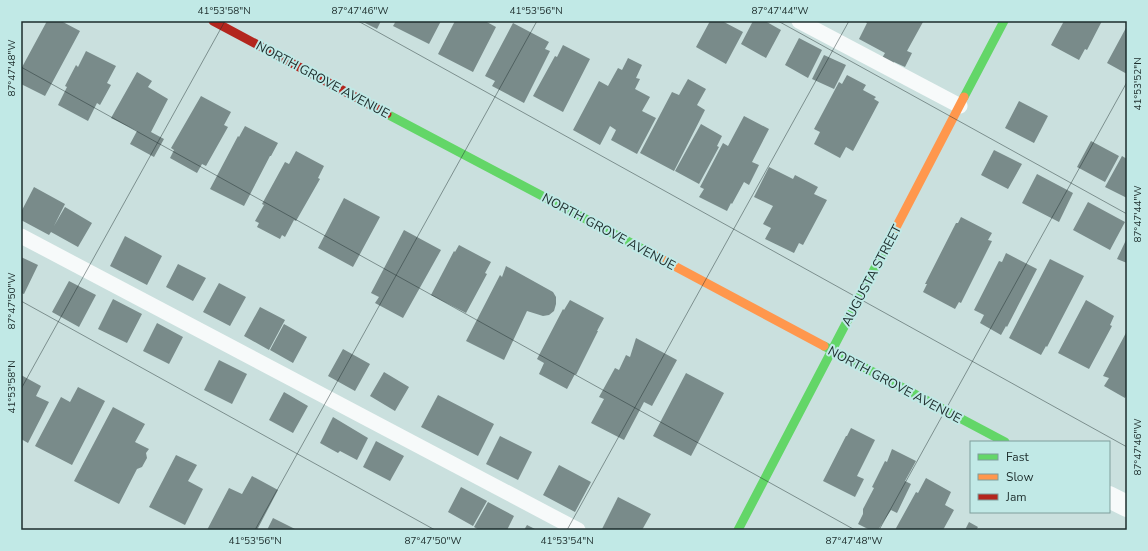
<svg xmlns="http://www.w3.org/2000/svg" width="1148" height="551" font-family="'Nunito Sans',sans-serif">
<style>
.building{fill:#798b8a}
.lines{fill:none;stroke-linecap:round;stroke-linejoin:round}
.lane{stroke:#f7fafa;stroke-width:15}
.street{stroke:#f7fafa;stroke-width:22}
.fast{stroke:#63d668;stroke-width:9}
.slow{stroke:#ff974d;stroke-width:9}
.jam{stroke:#b3261e;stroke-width:9}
.ticks{fill:none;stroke:#1d2d2c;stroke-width:1;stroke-opacity:0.45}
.labels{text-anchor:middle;stroke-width:4;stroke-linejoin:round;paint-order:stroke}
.street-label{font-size:13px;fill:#1d2d2c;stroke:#c1e9e6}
.neatline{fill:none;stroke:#1d2d2c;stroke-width:1.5}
.ticks-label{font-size:10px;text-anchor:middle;fill:#1d2d2c}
</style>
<rect width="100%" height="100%" fill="#cae0de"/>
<!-- building -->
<path class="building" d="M47,21H61L80,31L45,96L21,84V69Z
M361,21H381L377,29Z
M396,21H441L429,44L393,26Z
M455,21H485L496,27L473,72L438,54Z
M710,21H722L743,32L726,64L696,47Z
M753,21H765L781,30L766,58L741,44Z
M864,21L923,22L907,51L912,53L905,67L894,62V64L882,58L885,53L859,39L867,23Z
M1064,21H1102L1087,50L1085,49L1079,60L1051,45Z
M513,23L549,42L545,49L550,51L524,103L492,86L495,81L485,76Z
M1127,26V74L1107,63Z
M799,38L822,50L808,78L785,65Z
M563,45L590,59L563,112L533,96L555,56L557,57Z
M86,51L116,66L107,83L111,85L100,105L97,103L88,121L58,105L67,87L65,86L76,65L78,67Z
M824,55L846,65L834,89L812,79Z
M628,58L642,65L636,78L640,79L635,89L650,97L642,111L656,118L637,154L611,140L616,130L610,126L600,145L573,130L599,81L608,86L618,68L622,70Z
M137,72L152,81L148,87L168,99L151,132L164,139L154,157L130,144L137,131L111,118Z
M847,75L866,85L863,90L876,97L874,99L879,102L853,151L846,147L840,158L814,144L820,132L814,129L839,82L842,84Z
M688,79L706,89L697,105L705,110L674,171L640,153L672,92L679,95Z
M201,96L231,112L224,125L228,127L206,166L202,164L197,173L170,158L174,150L171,148Z
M1019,101L1048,116L1034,143L1005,128Z
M744,116L769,129L752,162L759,165L749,185L744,182L732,204L731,203L727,211L699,197L704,189L700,187L723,143L728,146Z
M701,124L722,136L717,146L719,147L699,184L675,171Z
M245,126L278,143L271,156H270L244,206L210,189L238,136L239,137Z
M1091,141L1119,156L1105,182L1077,167Z
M994,150L1022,164L1008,189L981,175Z
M296,151L324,166L318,178L320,179L296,221L294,220L285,237L282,235L280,239L257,227L259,223L255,221L264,205L262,204L285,162L289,164Z
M1122,156L1127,159V198L1105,187Z
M769,167L793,179L795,175L818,187L814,194L827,200L803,245L799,243L794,253L765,239L771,228L763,224L773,206L754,197Z
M1037,174L1073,193L1059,222L1022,203Z
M34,187L65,204L54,226L65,207L92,223L78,247L51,232L49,235L21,220V212Z
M344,198L380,217L353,267L318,248Z
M1088,202L1125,222L1110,250L1073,230Z
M961,217L992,233L988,240L992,241L961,303L959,302L955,309L923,292L927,284H925L956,223H958Z
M404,230L441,250L403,318L375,303L379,297L371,293Z
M125,236L162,256L147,285L110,266Z
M1127,238V263L1117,259Z
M459,245L491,262L485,273L487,274L466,313L431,295L454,251L455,252Z
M1006,253L1037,269L1007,327L1006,326L1001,335L980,323L984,315L974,310L999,261L1002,262Z
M21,257L38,265L24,294L21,293Z
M1050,259L1084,276L1047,347L1046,346L1041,355L1009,338Z
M178,264L206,278L193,301L166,287Z
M506,266L553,292L556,297V304L554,311L549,315L543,316L527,311L504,360L466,341L500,275L502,277Z
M69,281L96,295L79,327L52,312Z
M219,283L246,297L230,326L203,312Z
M113,299L142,314L127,343L98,329Z
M570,300L604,318L597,331H598L576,375L575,374L567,389L539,374L544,363L537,359L563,309L564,310Z
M1086,300L1114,316L1110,325L1112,326L1089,369L1058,353Z
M260,307L285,320L269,350L244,336Z
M157,323L183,337L169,364L143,351Z
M284,324L307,337L293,363L270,350Z
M1127,331V394L1125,398L1104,386L1109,378L1103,376Z
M636,338L677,360L652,406L644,402L624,440L591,423L604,399L599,397L615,368L619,370L626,355L630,357Z
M343,349L370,364L355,391L328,376Z
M219,360L247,374L232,404L204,390Z
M384,372L409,387L395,411L370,396Z
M686,373L724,393L691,456L653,436Z
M21,375L41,386L36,396L49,402L28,443L21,439Z
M78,387L105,401L72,465L35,446L61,397L70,402Z
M284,392L308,406L293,433L269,420Z
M438,395L494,424L478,456L421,427Z
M113,407L145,424L135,442L149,449L146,453L147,458L142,467L137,469L119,504L74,481Z
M333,417L368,438L357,460L340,451L338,453L320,443Z
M851,428L875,440L857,476L864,479L855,497L823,481L846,436H847Z
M500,436L532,452L518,480L486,464Z
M376,441L404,456L390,481L363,467Z
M892,449L916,461L905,481L911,484L897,513L891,510L878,530H870L858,524L863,514V509L874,488L872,487L885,461L887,462Z
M176,455L197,465L188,481L203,489L185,525L149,507Z
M559,465L591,482L575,512L543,495Z
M252,476L278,490L257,530H207L229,488L242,494Z
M926,478L951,492L945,505L954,510L943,530H895L916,492L918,493Z
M461,487L487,501L473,526L448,512Z
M618,497L651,514L642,530L602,529Z
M488,502L514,516L507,530H479L474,527Z
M273,518L297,530H267Z
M969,522L978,527L976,530H965Z
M527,525L537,530H524Z"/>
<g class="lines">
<!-- lane -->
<path class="lane" d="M799,21L960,106
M21,236L578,530"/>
<!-- street -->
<path class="street" d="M1109,497L1127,506"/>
<!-- fast -->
<path class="fast" d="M964,97L1004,21
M387,114L652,254
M824,346L1005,442
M738,530L889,241"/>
<!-- slow -->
<path class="slow" d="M889,241L964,97
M652,254L824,346"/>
<!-- jam -->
<path class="jam" d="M213,21L387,114"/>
</g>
<!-- ticks -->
<path class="ticks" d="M358,21L1127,447M778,21L1127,214M21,67L855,530M21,301L435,530M21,389L225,21M255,530L537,21M567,530L849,21M879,530L1127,82"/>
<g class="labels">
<!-- street labels -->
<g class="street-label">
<text transform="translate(323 79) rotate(28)" y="5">NORTH GROVE AVENUE</text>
<text transform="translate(609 231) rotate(28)" y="5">NORTH GROVE AVENUE</text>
<text transform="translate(871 275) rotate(-62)" y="5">AUGUSTA STREET</text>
<text transform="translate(895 384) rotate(28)" y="5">NORTH GROVE AVENUE</text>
</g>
</g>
<!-- border -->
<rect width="1148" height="551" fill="none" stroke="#c1e9e6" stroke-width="44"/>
<!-- legend -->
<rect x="970" y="441" width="140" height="72" fill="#c1e9e6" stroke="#7f9e9c"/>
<rect x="978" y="454" width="20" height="6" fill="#63d668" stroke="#7f9e9c"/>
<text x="1006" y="461" font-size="12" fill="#1d2d2c">Fast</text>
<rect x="978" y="474" width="20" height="6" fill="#ff974d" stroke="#7f9e9c"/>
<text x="1006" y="481" font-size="12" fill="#1d2d2c">Slow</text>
<rect x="978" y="494" width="20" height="6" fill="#b3261e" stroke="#7f9e9c"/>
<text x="1006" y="501" font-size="12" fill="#1d2d2c">Jam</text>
<rect x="22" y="22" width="1104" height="507" class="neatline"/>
<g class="ticks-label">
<text x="224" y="14">41°53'58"N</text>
<text x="360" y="14">87°47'46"W</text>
<text x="536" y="14">41°53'56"N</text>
<text x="780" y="14">87°47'44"W</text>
<text transform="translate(11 68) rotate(-90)" y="4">87°47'48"W</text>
<text transform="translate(1137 84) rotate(-90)" y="4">41°53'52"N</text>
<text transform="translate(1137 214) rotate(-90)" y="4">87°47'44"W</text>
<text transform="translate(11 301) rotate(-90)" y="4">87°47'50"W</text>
<text transform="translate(11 387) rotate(-90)" y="4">41°53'58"N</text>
<text transform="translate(1137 447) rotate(-90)" y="4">87°47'46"W</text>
<text x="255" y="544">41°53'56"N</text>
<text x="433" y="544">87°47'50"W</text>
<text x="567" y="544">41°53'54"N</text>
<text x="854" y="544">87°47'48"W</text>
</g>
</svg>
